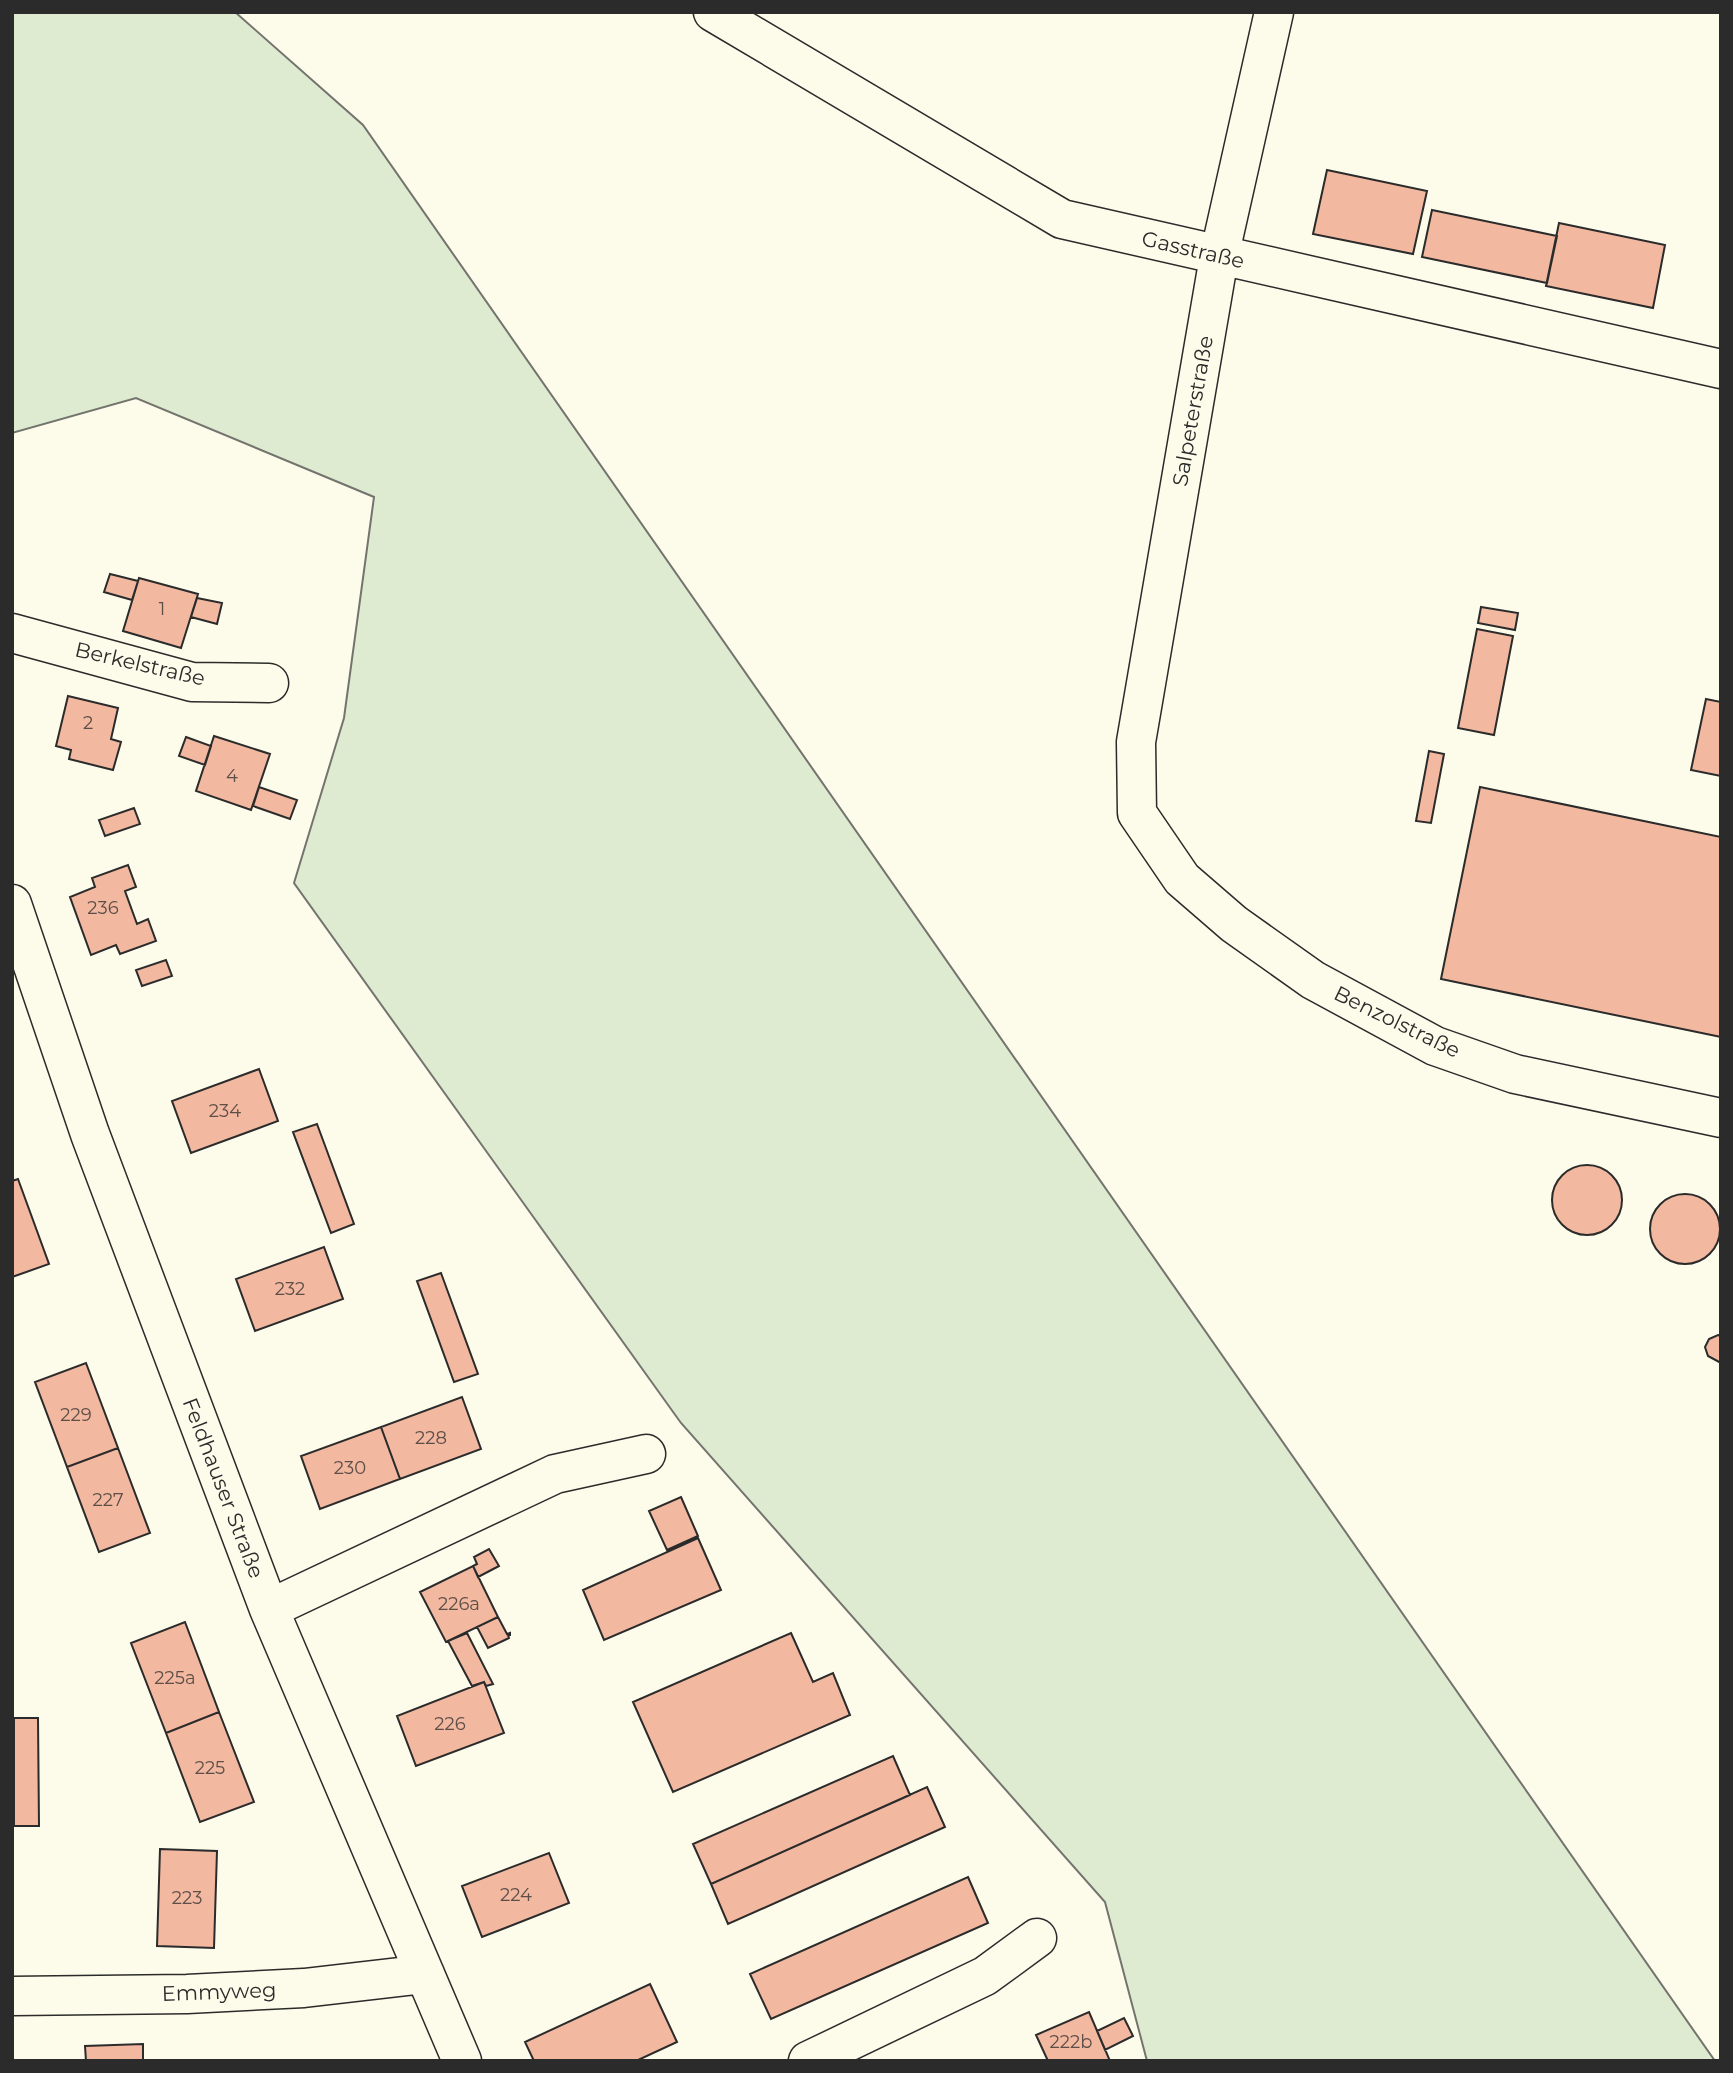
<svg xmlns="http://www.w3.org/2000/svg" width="1733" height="2073" font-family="Montserrat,sans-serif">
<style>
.green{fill:#deebd1;stroke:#74746e;stroke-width:2}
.building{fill:#f2b8a0;stroke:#2b2b2b;stroke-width:2}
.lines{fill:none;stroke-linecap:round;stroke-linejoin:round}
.minor-casing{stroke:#2b2b2b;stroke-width:41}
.minor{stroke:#fdfbea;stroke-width:38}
.labels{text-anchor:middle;stroke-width:5;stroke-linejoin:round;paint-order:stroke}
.number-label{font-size:18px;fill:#5d4e48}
.street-label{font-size:21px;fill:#2b2b2b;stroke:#fdfbea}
</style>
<rect width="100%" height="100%" fill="#fdfbea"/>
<!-- green -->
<path class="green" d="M12,12H235L363,125L1715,2061H1147L1105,1902L681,1423L294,883L344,718L374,497L136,398L12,433Z"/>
<!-- building -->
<path class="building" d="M1327,170L1427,191L1413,254L1313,234Z
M1432,210L1557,236L1547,283L1422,257Z
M1559,223L1665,245L1653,308L1546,286Z
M110,574L138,581L132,600L104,592Z
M139,578L198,594L181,648L123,631Z
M197,598L222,603L217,624L191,617Z
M1481,607L1518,613L1515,630L1478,623Z
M1477,629L1513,636L1494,735L1458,728Z
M68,696L118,708L111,739L121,742L113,770L69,759L71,750L56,746Z
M1706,699L1721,702V776L1691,770Z
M214,736L270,754L251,810L196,791Z
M186,737L211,746L205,765L179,756Z
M1429,751L1444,754L1431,823L1416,821Z
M259,787L297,800L290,819L253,806Z
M1480,787L1721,837V1037L1441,979Z
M134,808L140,824L105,836L99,820Z
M128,865L136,887L125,891L137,924L148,919L156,941L120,954L116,945L91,955L70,897L95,887L92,878Z
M166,960L172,976L142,986L136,970Z
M259,1069L278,1121L191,1153L172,1101Z
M317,1124L354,1224L331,1233L293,1132Z
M1552 1200a35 35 0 1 1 70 0a35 35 0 1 1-70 0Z
M18,1179L49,1264L12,1277V1181Z
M1650 1229a35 35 0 1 1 70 0a35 35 0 1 1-70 0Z
M324,1247L343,1299L255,1331L236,1279Z
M441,1273L478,1374L454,1382L417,1281Z
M1718,1335L1721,1336V1363L1708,1356L1705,1347L1709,1339Z
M86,1363L118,1448L67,1467L35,1382Z
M462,1397L481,1449L400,1479L381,1427Z
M381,1427L400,1479L320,1509L301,1456Z
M118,1448L150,1533L99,1552L67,1467Z
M681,1497L698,1536L667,1550L649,1511Z
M698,1538L721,1590L604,1640L583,1590Z
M489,1549L499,1566L478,1577L473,1566L477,1564L474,1557Z
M473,1566L498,1617L446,1642L420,1592Z
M498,1617L507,1634L510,1633V1635H508L509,1638L488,1648L477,1627Z
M185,1622L219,1712L166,1733L131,1643Z
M467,1633L493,1684L486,1686L484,1682L472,1686L448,1641Z
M791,1633L813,1682L833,1673L850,1715L673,1792L633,1702Z
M484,1682L504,1733L416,1766L397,1716Z
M219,1712L254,1802L200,1822L166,1733Z
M14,1718H38L39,1826H14Z
M893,1756L910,1795L711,1884L693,1844Z
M927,1787L945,1827L728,1924L711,1884Z
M160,1849L217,1851L214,1948L157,1946Z
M549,1853L569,1903L482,1937L462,1886Z
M968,1877L988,1923L771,2019L750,1974Z
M650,1984L677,2042L636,2061H534L525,2042Z
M1089,2012L1110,2061H1048L1036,2035Z
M1124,2018L1133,2036L1105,2050L1097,2031Z
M143,2044V2061H86L85,2046Z"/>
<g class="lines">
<!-- minor casing -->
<g class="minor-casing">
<path id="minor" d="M713,12L1062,219L1721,369
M1274,12L1219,257L1136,742L1137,813L1182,879L1234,924L1313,980L1435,1046L1515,1074L1721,1118
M12,633L192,682L269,683
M12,904L90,1134L269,1609L462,2061
M269,1609L555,1474L646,1454
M12,1996L187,1994L304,1988L425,1974
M808,2061L985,1976L1037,1938"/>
</g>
<!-- minor -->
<use href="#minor" class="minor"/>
</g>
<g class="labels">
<!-- number labels -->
<g class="number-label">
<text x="162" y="615">1</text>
<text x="88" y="729">2</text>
<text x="232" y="782">4</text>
<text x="103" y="914">236</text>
<text x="225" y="1117">234</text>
<text x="290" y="1295">232</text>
<text x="76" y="1421">229</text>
<text x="431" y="1444">228</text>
<text x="350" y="1474">230</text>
<text x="108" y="1506">227</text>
<text x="459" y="1610">226a</text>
<text x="175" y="1684">225a</text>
<text x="450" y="1730">226</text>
<text x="210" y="1774">225</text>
<text x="516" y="1901">224</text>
<text x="187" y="1904">223</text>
<text x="1071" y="2048">222b</text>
</g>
<!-- street labels -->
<g class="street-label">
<text transform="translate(1193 250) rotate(13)" y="7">Gasstraße</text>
<text transform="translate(1193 411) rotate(-80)" y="7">Salpeterstraße</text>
<text transform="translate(140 664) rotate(13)" y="7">Berkelstraße</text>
<text transform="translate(1397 1022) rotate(26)" y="7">Benzolstraße</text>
<text transform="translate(223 1488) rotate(69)" y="7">Feldhauser Straße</text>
<text transform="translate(219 1992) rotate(-2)" y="7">Emmyweg</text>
</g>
</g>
<!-- border -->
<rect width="1733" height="2073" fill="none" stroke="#2b2b2b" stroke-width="28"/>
</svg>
